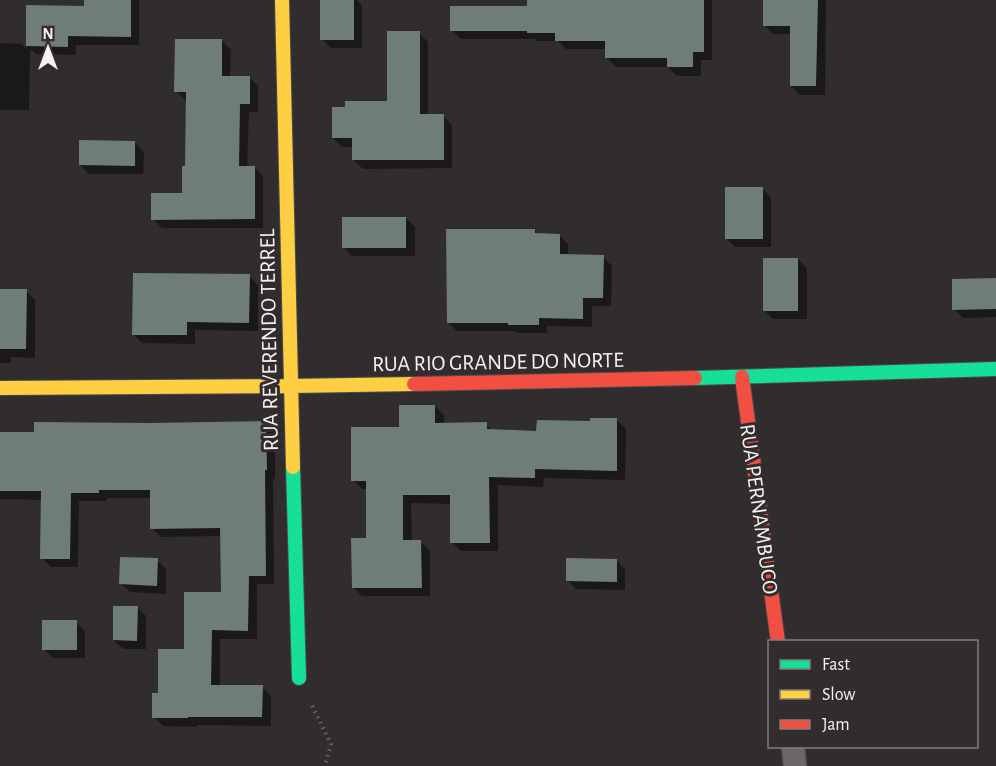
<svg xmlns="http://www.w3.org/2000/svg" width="996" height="766" font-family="'Alegreya Sans',sans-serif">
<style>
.shadow{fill:#0007}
.building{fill:#6f7d78}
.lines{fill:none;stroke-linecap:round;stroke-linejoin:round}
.street-casing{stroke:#4d4a4b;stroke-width:25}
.fast-casing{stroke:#4d4a4b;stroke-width:16}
.slow-casing{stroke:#4d4a4b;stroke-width:16}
.jam-casing{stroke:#4d4a4b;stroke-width:16}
.path{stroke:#656363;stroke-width:4;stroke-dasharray:1.5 4.5;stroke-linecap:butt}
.street{stroke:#6c686a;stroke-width:22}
.fast{stroke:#16e098;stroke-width:14}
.slow{stroke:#ffcf43;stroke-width:14}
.jam{stroke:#f24e42;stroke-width:14}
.labels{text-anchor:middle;stroke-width:6;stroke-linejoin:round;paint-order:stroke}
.street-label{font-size:22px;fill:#f6f2f3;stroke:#322c2d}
</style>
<rect width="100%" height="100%" fill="#312d2e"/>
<!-- shadow -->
<path class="shadow" d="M86,0H139V45H76V55L36,54L30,49L29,110H0V43L21,44L27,49V7H86Z
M322,0H357L362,6V48H331L322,39Z
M528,0H712V60H701V76H677L668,67H616L607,58V49H566L558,41H537L535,39H461L452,30L528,7Z
M764,0H826L825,95H800L791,86V34H773L764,25Z
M419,33L428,42V116H443L452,125V168L363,169L354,160V147H342L333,138L389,102Z
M222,41L231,50L230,77H249L258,86V112H249L247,167H254L263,176V228H162L153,219L183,195L186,167L187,100H185L176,91Z
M135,143L144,152L143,174H89L80,165Z
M762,188L771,197V247H735L726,238Z
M406,218L415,227V256H352L343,247Z
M535,230L539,235H559L568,244V256L603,257L612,266L611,306H592V327L547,326V333H518L516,331H457L448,322Z
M798,259L807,268V319H773L764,310Z
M249,276L258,285V331L195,330V344L142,343L133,334Z
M996,280V317L963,318L954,309Z
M0,290L26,291L35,300V358L11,357V363H0Z
M435,406L444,415V424H486L493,431L538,432L591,423L617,420L626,429L625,480L544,478L543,487L498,485V551H461L452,542V504L411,503L412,542H421L430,551V596H362L353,587L367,539V489H362L353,480L400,428Z
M266,423L275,432V479H273L274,584H257V639H220V686L262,687L271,696V726L197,725V727L163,726L154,717L159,694L223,594L222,536L161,537L152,528L151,498H107V501H79L78,567H51L42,558V500L0,499V434Z
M157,560L166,569V594L130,592L121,583Z
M616,560L625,569V590L576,589L567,580Z
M137,607L146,616V649H123L114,640Z
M76,622L85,631V658H53L44,649Z"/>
<!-- building -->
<path class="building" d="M84,0H131V37L68,36V47L26,46V5L84,6Z
M320,0H354V40H320Z
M527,0H704V52H693V67H667V58H605V41H555V33H527V31H450V6H527Z
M763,0H818L816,86H790V26H763Z
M387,31H420V114H444V160H352V138H332V107H345V101H387Z
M175,39H222V76H250V104H240L239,166H255V219L151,220V193H182V166H185L186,92H174Z
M79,140L135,141V166L79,165Z
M725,187H763V239H725Z
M342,217H406V248H342Z
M446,229H535V233L560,234V254L604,255L603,298H583V319L539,318V325H508V323H447Z
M763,258H798V311H763Z
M133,273L250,274L249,323L187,322V335H132Z
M996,278V309L952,310V279Z
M0,289H27L26,349H0Z
M399,405H435V423L487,422V429L536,431L537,420L590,421V418H617V471L535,469V478L489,477L490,543H450V495H403V540H421L422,588H352L351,538H366V481H351V427H399Z
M266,421L267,470H265L266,576H249L248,631L212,630L211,685H263L262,717H188V718H152V693H158V649H184V592H221L220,528L150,529V490H99V493H71L70,559H40L41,491H0V432H34V422L149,423Z
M120,557L158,558L157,586L119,584Z
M566,558L617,559V582L566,581Z
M113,606H138L137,641L113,640Z
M42,620H77V650H42Z"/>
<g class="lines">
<!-- street casing -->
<g class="street-casing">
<path id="street" d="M793,746L795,766"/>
</g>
<!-- fast casing -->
<g class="fast-casing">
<path id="fast" d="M695,378L996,369
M293,467L299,678"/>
</g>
<!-- slow casing -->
<g class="slow-casing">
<path id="slow" d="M282,0L293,467
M0,388L290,386L414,384"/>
</g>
<!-- jam casing -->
<g class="jam-casing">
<path id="jam" d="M742,377L778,642
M414,384L695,378"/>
</g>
<!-- path -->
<path class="path" d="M312,706L331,744L325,766"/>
<!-- street -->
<use href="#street" class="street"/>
<!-- fast -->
<use href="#fast" class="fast"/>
<!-- slow -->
<use href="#slow" class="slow"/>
<!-- jam -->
<use href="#jam" class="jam"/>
</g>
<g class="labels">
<!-- street labels -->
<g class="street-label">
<text transform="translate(268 340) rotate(-91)" y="8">RUA REVERENDO TERREL</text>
<text transform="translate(498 361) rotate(-1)" y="8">RUA RIO GRANDE DO NORTE</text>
<text transform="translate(760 509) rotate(82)" y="8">RUA PERNAMBUCO</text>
</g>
</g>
<!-- legend -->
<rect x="768" y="640" width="210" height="108" fill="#322c2d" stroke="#807b7c" stroke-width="1.5"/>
<rect x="780" y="660" width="30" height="9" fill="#16e098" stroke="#807b7c" stroke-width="1.5"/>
<text x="822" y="670" font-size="18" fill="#f6f2f3">Fast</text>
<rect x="780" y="690" width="30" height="9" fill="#ffcf43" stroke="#807b7c" stroke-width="1.5"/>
<text x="822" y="700" font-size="18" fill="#f6f2f3">Slow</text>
<rect x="780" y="720" width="30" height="9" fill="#f24e42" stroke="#807b7c" stroke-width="1.5"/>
<text x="822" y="730" font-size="18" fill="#f6f2f3">Jam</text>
<!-- north arrow -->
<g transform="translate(48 48)" stroke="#322c2d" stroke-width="4.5" paint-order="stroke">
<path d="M0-4.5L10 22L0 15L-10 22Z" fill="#f6f2f3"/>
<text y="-9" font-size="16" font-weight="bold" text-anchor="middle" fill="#f6f2f3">N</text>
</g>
</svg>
